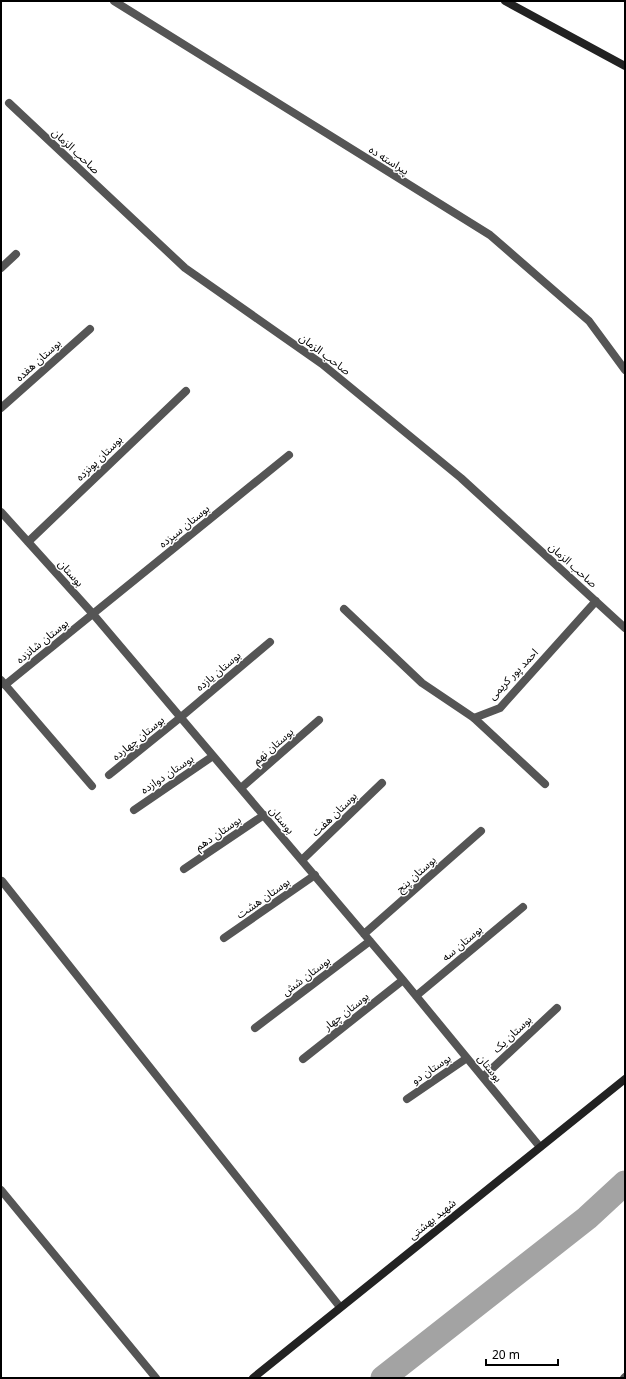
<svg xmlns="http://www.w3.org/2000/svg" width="626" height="1379" font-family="'Noto Sans','Noto Sans Arabic',sans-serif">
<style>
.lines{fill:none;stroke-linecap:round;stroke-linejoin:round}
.canal{stroke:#a3a3a3;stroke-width:25}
.lane{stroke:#555;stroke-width:8}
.street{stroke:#555;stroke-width:8}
.secondary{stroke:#222;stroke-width:8}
.labels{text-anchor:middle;stroke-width:3;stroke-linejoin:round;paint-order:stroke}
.street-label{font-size:11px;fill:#000;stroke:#fff}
</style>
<rect width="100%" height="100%" fill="#fff"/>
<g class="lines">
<!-- canal -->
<path class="canal" d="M383,1378L587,1218L625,1183"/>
<!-- lane -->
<path class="lane" d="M1,680L92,786
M474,718L545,784"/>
<!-- street -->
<path class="street" d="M114,1L490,235L589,321L625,370
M9,103L185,268L322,364L461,478L625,628
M1,268L16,254
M1,408L90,329
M1,512L93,614L403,980L540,1147
M28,542L186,391
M344,609L422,683L474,718L500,708L596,601
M5,685L289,455
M109,775L181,717L270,642
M241,788L319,720
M134,810L213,756
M302,860L382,783
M184,869L264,815
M2,881L340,1307
M364,934L481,831
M224,938L315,875
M416,996L523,907
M255,1028L370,941
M303,1059L403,980
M483,1077L557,1008
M407,1099L467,1058
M1,1190L156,1378
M624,1378L625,1377"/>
<!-- secondary -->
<path class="secondary" d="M505,1L625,66
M253,1378L625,1079"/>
</g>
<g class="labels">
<!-- street labels -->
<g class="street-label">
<text transform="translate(76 151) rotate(43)" y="4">صاحب الزمان</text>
<text transform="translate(389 160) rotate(32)" y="4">پیراسته ده</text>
<text transform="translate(325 354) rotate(37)" y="4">صاحب الزمان</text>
<text transform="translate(38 360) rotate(-42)" y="4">بوستان هفده</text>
<text transform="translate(99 458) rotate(-44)" y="4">بوستان پونزده</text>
<text transform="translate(184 526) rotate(-39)" y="4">بوستان سیزده</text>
<text transform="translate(573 565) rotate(42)" y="4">صاحب الزمان</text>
<text transform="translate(71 573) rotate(48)" y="4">بوستان</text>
<text transform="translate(42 641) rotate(-39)" y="4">بوستان شانزده</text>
<text transform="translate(218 671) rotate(-40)" y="4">بوستان یازده</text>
<text transform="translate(513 674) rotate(-46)" y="4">احمد پور کریمی</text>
<text transform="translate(138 738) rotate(-39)" y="4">بوستان چهارده</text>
<text transform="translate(273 746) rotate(-41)" y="4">بوستان نهم</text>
<text transform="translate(167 774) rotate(-34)" y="4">بوستان دوازده</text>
<text transform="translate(334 814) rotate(-44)" y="4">بوستان هفت</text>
<text transform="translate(282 820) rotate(50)" y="4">بوستان</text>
<text transform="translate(218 833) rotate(-34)" y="4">بوستان دهم</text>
<text transform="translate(416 874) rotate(-42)" y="4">بوستان پنج</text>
<text transform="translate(263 898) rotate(-35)" y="4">بوستان هشت</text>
<text transform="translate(462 943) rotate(-40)" y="4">بوستان سه</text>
<text transform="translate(306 976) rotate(-37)" y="4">بوستان شش</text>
<text transform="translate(346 1011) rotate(-38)" y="4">بوستان چهار</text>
<text transform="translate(512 1034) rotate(-43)" y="4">بوستان یک</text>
<text transform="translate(490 1068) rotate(51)" y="4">بوستان</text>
<text transform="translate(431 1069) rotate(-34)" y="4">بوستان دو</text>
<text transform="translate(432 1219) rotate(-39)" y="4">شهید بهشتی</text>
</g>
</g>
<!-- border -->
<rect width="626" height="1379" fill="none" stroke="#000000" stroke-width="4"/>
<!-- scale -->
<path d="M486 1359v6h72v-6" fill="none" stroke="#000000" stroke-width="2"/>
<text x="492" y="1359" font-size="12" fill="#000000" stroke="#ffffff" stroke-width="3" paint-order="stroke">20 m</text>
</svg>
